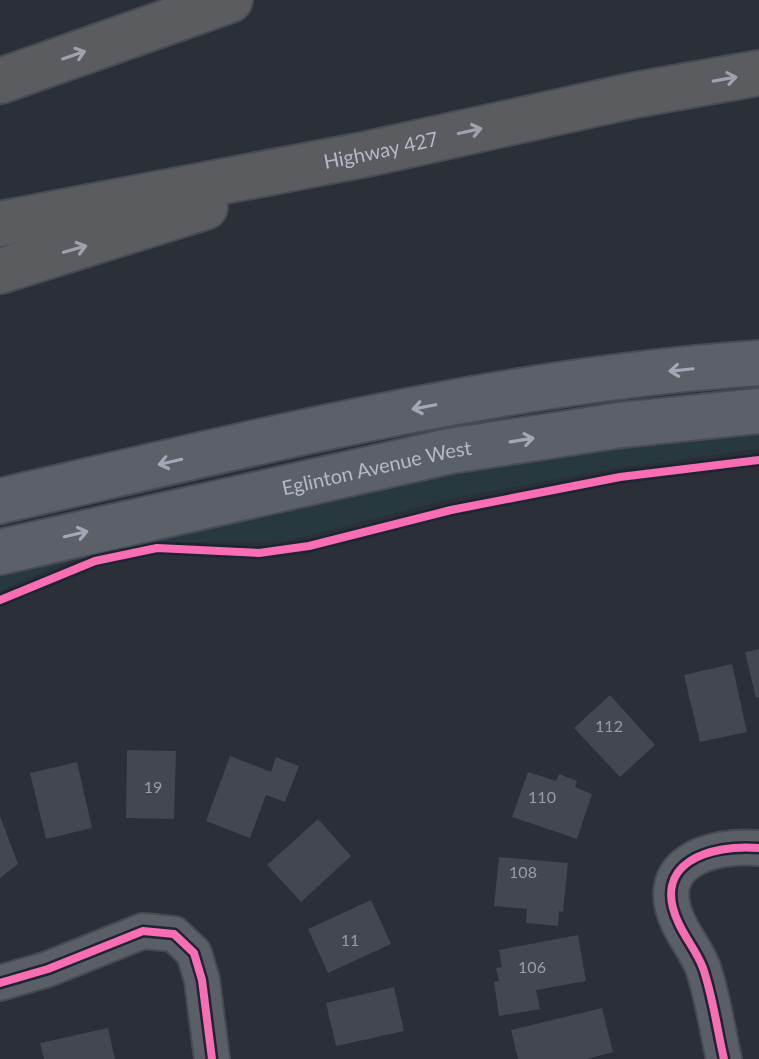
<svg xmlns="http://www.w3.org/2000/svg" width="759" height="1059" font-family="Lato,sans-serif">
<style>
.grass{fill:#27393e}
.building{fill:#43474f}
.lines{fill:none;stroke-linecap:round;stroke-linejoin:round}
.minor-casing{stroke:#464a51;stroke-width:38}
.major-casing{stroke:#484c55;stroke-width:48}
.highway-casing{stroke:#474b53;stroke-width:48}
.minor{stroke:#5a5e66;stroke-width:34}
.major{stroke:#5c6068;stroke-width:44}
.highway{stroke:#5a5c60;stroke-width:44}
.cycleway-casing{stroke:#1d2433;stroke-width:13}
.cycleway{stroke:#f96db3;stroke-width:8}
.oneway{stroke:#9ea2af}
.oneway2{stroke:#a2a8b6}
.labels{text-anchor:middle;stroke-width:7;stroke-linejoin:round;paint-order:stroke}
.number-label{font-size:16px;fill:#989daa}
.street-label{font-size:20px;fill:#b4bac9;stroke:#1d2433}
</style>
<rect width="100%" height="100%" fill="#2a2f38"/>
<!-- grass -->
<path class="grass" d="M759,428V449L619,468L458,497L288,541L140,543L81,556L0,591V568L447,470Z"/>
<!-- building -->
<path class="building" d="M759,649V697L756,698L745,652Z
M732,664L747,732L700,742L684,675Z
M610,695L655,745L620,777L574,728Z
M127,750L176,751L174,819L126,818Z
M230,756L271,772L276,757L299,766L285,802L266,795L250,838L206,821Z
M77,762L92,828L46,839L30,773Z
M528,772L556,781L559,774L577,781L575,787L592,794L577,839L512,817Z
M0,816L18,864L0,878Z
M318,819L351,856L301,902L267,865Z
M499,857L568,863L563,912L559,911L558,926L526,923L527,909L494,906Z
M371,900L391,944L328,973L308,929Z
M578,935L586,981L536,990L540,1009L499,1016L494,982L499,981L496,968L502,967L499,950Z
M394,987L404,1031L336,1046L326,1003Z
M602,1008L613,1052L587,1059H518L511,1030Z
M108,1028L115,1059H44L40,1043Z"/>
<g class="lines">
<!-- minor casing -->
<g class="minor-casing">
<path id="minor" d="M0,983L48,969L143,931L174,934L194,953L202,980L212,1059
M724,1059C717,1029 713,997 703,968C697,952 686,939 679,924C649,862 711,844 759,848"/>
</g>
<!-- major casing -->
<g class="major-casing">
<g id="major">
<path d="M0,501C251,444 501,380 759,363"/>
<path id="s1" d="M0,552L450,451L621,425L759,411"/>
</g>
</g>
<!-- highway casing -->
<g class="highway-casing">
<g id="highway">
<path d="M0,81L230,0"/>
<path id="s2" d="M0,224L367,154L635,95L759,73"/>
<path d="M0,271L205,207"/>
</g>
</g>
<!-- minor -->
<use href="#minor" class="minor"/>
<!-- major -->
<use href="#major" class="major"/>
<!-- highway -->
<use href="#highway" class="highway"/>
<!-- cycleway casing -->
<g class="cycleway-casing">
<path id="cycleway" d="M0,600L95,561L157,548L259,553L309,546L451,510L620,477L759,460
M0,983L48,969L143,931L174,934L194,953L202,980L212,1059
M724,1059C717,1029 713,997 703,968C697,952 686,939 679,924C649,862 711,844 759,848"/>
</g>
<!-- cycleway -->
<use href="#cycleway" class="cycleway"/>
</g>
<!-- one-way arrows -->
<defs><path id="oneway-shaft" d="M-6 0H5M1.5-3L5.5 0L1.5 3" fill="none" stroke-width="1.6" stroke-linecap="round" stroke-linejoin="round" transform="scale(2)"/></defs>
<g class="oneway">
<use href="#oneway-shaft" transform="translate(74 55) rotate(-19)"/>
<use href="#oneway-shaft" transform="translate(725 79) rotate(-10)"/>
<use href="#oneway-shaft" transform="translate(470 131) rotate(-12)"/>
<use href="#oneway-shaft" transform="translate(75 249) rotate(-16)"/>
</g>
<g class="oneway2">
<use href="#oneway-shaft" transform="translate(681 370) rotate(174)"/>
<use href="#oneway-shaft" transform="translate(424 407) rotate(169)"/>
<use href="#oneway-shaft" transform="translate(522 440) rotate(-9)"/>
<use href="#oneway-shaft" transform="translate(170 462) rotate(167)"/>
<use href="#oneway-shaft" transform="translate(76 534) rotate(-13)"/>
</g>
<g class="labels">
<!-- number labels -->
<g class="number-label">
<text x="609" y="732">112</text>
<text x="153" y="793">19</text>
<text x="542" y="803">110</text>
<text x="523" y="878">108</text>
<text x="350" y="946">11</text>
<text x="532" y="973">106</text>
</g>
<!-- street labels -->
<g class="street-label">
<text dy="7" stroke="none"><textPath href="#s2" startOffset="388">Highway 427</textPath></text>
<text dy="7" stroke="none"><textPath href="#s1" startOffset="386">Eglinton Avenue West</textPath></text>
</g>
</g>
</svg>
